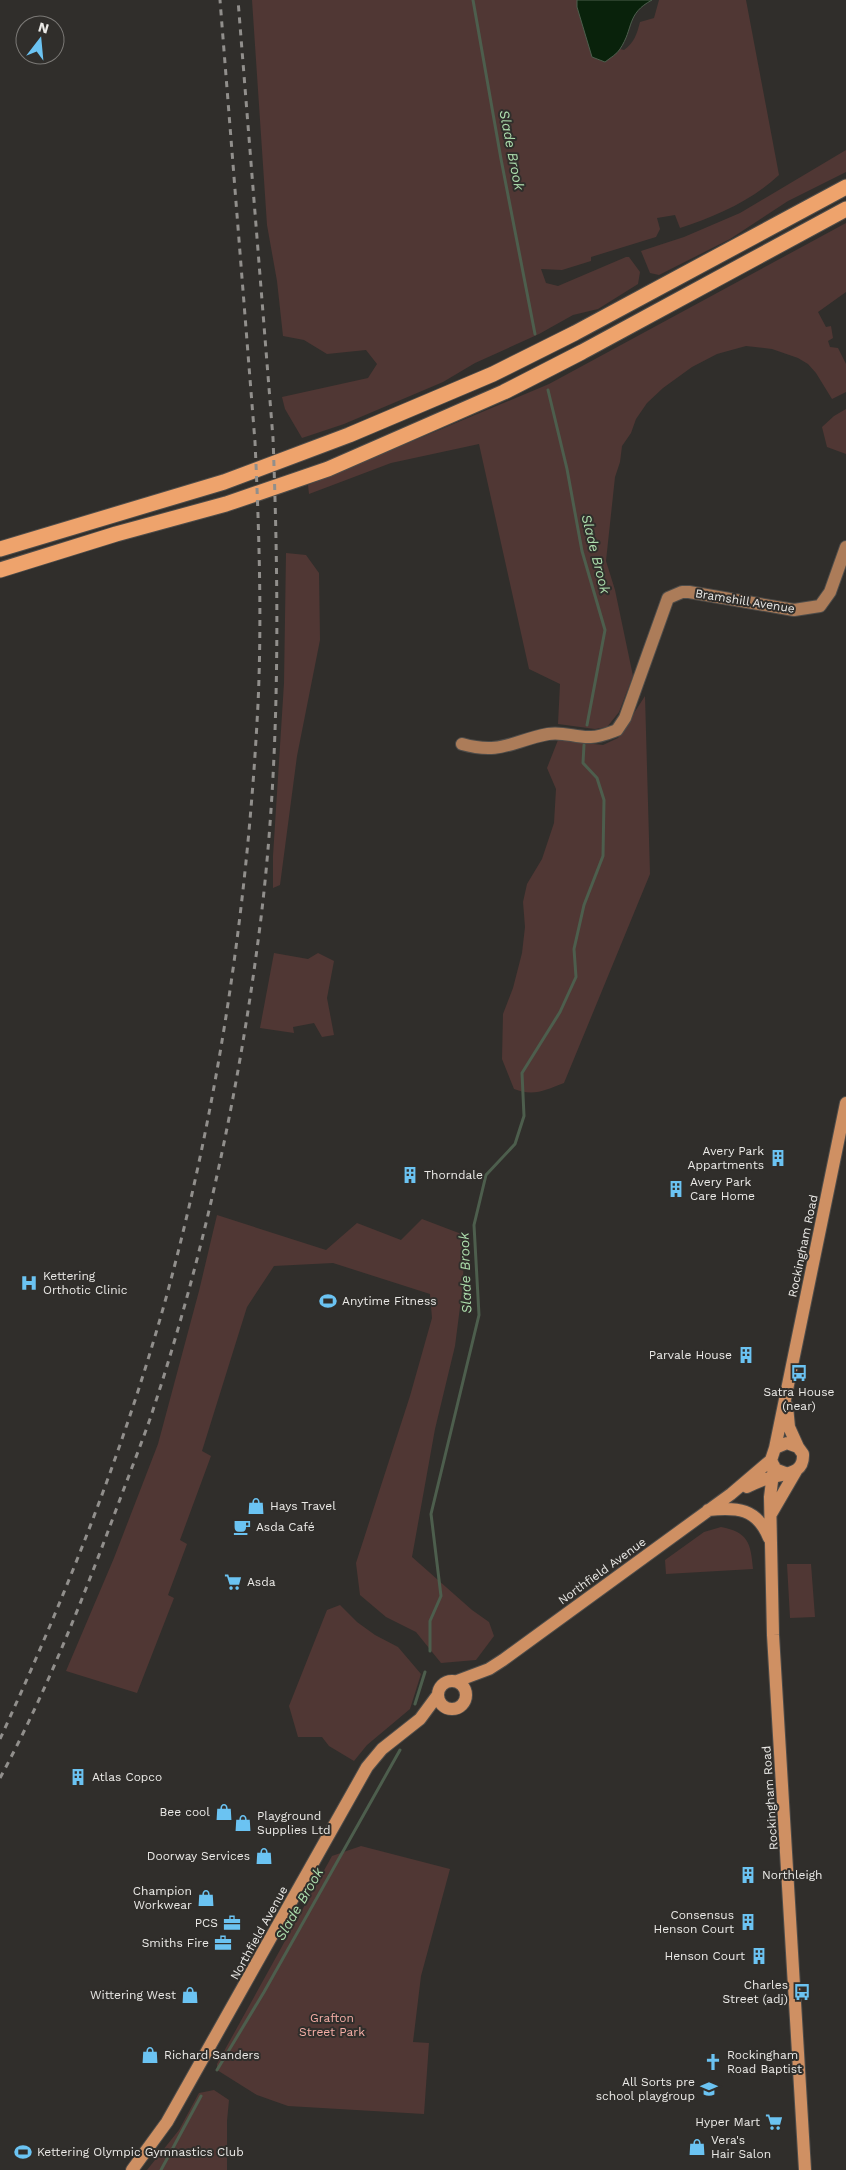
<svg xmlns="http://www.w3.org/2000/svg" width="846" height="2170" font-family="'Work Sans',sans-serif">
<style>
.green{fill:#503734}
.water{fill:#09220b;stroke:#4d5e4d}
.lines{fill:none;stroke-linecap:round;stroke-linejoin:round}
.stream{stroke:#4d5e4d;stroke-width:3}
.secondary-casing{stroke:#4e4c49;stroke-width:14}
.primary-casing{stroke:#4e4c49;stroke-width:14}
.highway-casing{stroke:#4e4c49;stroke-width:17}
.secondary{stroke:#ac7c59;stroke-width:12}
.primary{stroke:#cf9063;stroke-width:12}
.highway{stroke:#eea36c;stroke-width:15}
.rail{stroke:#918f8c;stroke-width:3;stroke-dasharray:6 6;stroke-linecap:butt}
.labels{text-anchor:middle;stroke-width:4;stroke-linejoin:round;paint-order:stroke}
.street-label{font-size:12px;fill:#ebeae7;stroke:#302e2b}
.poi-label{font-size:12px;fill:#ebeae7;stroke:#302e2b;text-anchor:start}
.park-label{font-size:12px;fill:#f5aea6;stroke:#302e2b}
.water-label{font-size:14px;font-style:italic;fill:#acddac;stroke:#302e2b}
</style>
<rect width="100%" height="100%" fill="#302e2b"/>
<!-- green -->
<path class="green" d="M252,0H577V7L592,57L605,62L620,49L624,50C634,43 637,34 640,22L654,18L659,0H746L779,175C751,201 716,216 680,228L675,215L657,218L660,229L656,237L591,257V261L562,270L541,269L546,283L558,286L626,257H629L640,272L638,284L598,309L573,315L539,334L475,363L443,382L344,424L302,438L285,409L282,397L368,378L377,364L366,350L327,354L304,340L283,336L277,281L267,225Z
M846,150V172L788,201L730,239L659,275L650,273L641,251L684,237L740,213Z
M846,223V292L818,312L826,327L831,326L833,338L828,341L830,347L838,348L846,364V392L832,399L816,373L808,364L798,358L772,349L746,346L717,354L692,367L663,388L647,403L636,419L631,433L622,446L620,462L615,477L606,561L615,590L633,676L619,712L607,727L595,729L558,724L560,684L529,669L479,444L391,463L309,494L308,485L549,384Z
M846,409V454L827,447L822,427L834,416Z
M286,553L306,555L319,573L320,640L297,756L280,885L273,888V856L284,683Z
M645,696L650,874L564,1083C545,1090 534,1097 514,1089L502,1059L503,1014L513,988L522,953L525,927L523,902L527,884L542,859L554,823L556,789L547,768L558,740L603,745L618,738Z
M274,953L308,959L318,953L334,961L327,998L334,1035L322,1037L314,1023L293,1027L294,1033L260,1028Z
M217,1215L326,1250L357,1223L401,1240L422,1219L464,1235L463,1284L455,1346L435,1429L412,1557L472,1610L489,1622L494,1636L476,1660L441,1663L416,1632L386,1617L360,1595L356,1563L410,1396L432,1318L430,1294L333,1263L274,1266L247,1307L202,1451L211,1456L180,1540L187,1544L168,1595L174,1598L137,1693L66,1671L114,1558L158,1444L199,1291Z
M721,1527C748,1532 751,1543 753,1569L666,1574L665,1560L704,1532Z
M787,1564H811L815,1617L790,1618Z
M340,1605L357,1622L375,1635L398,1647L421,1674L410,1709L367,1745L354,1761L329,1746L322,1737H298L289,1706L327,1610Z
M361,1846L450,1869L421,1976L413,2042L429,2043L424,2114L288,2106L257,2095L217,2070V2064L332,1856Z
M214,2090L229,2100L227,2121V2170H147L179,2130L199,2093Z"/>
<!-- water -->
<path class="water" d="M577,0H652C626,14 634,28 620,49C617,54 610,58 605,62L592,57L577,7Z"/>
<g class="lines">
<!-- stream -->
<path class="stream" d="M473,0L501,159L535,334
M548,390L567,469L582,551L605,630L587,725
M430,1651V1621L441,1596L431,1514L479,1315L474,1225L486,1175L515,1144L524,1116L522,1073L560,1012L576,977L574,949L584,905L603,856L604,800L597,778L583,763L584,745
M415,1704L425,1672
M217,2070L264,1992L400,1750
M161,2170L201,2096"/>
<!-- secondary casing -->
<g class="secondary-casing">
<path id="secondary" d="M462,744C501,755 512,741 548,734C563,731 576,738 591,737C600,737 609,733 617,730L625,718L668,598L682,592H689L794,610L820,606L830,592L846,547"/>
</g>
<!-- primary casing -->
<g class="primary-casing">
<path id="primary" d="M787,1406L789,1427L798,1447
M775,1448L846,1103
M774,1466L770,1497L773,1635L805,2170
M747,1487C755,1483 764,1479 773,1477C787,1473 804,1474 803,1454L798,1447L787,1443L775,1448L771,1460L775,1469L788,1474
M708,1510C737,1507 757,1508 769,1538
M771,1514L796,1471
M438 1695a14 14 0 1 1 28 0a14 14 0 1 1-28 0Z
M457,1681L489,1669L503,1660L731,1494L771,1460
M132,2170L167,2122L367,1767L382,1749L420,1719L437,1696"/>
</g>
<!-- highway casing -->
<g class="highway-casing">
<path id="highway" d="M0,549L224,482L349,435L493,374L575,333L846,187
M0,570L116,534L226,504L328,469L504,392L582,352L846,209"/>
</g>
<!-- secondary -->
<use href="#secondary" class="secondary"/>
<!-- primary -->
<use href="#primary" class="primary"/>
<!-- highway -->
<use href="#highway" class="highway"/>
<!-- rail -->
<path class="rail" d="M0,1739C67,1593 127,1442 169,1287C220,1096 248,901 258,704C262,617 259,529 255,442L220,0
M0,1778C46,1693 82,1601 116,1510C127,1480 139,1450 150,1419C204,1257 240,1088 261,918C280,759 279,598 273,438L238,0"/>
</g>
<!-- icons -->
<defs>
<g id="building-bare" transform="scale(1.35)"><path d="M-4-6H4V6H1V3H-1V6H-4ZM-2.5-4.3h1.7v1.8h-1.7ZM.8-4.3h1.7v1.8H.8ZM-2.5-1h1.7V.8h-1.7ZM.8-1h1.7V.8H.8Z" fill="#6bc3f2" stroke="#302e2b" stroke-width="2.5" paint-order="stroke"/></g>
<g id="hospital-bare" transform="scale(1.35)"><path d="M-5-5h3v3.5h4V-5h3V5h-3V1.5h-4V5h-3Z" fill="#6bc3f2" stroke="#302e2b" stroke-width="2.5" paint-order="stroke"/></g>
<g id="stadium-bare" transform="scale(1.35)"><path d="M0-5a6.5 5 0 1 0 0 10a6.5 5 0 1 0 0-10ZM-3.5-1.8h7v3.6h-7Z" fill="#6bc3f2" stroke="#302e2b" stroke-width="2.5" paint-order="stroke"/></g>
<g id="bus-bare" transform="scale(1.35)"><path d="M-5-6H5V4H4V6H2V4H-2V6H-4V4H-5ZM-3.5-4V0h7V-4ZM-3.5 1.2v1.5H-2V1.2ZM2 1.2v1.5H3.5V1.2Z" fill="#6bc3f2" stroke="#302e2b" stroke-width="2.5" paint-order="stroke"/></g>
<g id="shop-bare" transform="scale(1.35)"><path d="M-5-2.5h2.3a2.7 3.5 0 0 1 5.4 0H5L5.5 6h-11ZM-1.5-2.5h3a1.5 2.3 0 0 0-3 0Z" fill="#6bc3f2" stroke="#302e2b" stroke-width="2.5" paint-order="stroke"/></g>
<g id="cafe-bare" transform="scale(1.35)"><path d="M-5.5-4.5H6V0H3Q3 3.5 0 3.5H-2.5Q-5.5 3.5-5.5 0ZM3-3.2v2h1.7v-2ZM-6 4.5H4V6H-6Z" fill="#6bc3f2" stroke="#302e2b" stroke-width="2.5" paint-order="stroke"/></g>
<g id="supermarket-bare" transform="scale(1.35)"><path d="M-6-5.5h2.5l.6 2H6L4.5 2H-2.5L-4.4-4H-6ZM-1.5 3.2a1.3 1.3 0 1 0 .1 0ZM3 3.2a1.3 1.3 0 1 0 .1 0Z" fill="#6bc3f2" stroke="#302e2b" stroke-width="2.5" paint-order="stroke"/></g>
<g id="office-bare" transform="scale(1.35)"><path d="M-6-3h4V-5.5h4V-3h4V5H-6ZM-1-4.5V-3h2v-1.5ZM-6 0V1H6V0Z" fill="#6bc3f2" stroke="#302e2b" stroke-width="2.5" paint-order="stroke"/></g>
<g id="church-bare" transform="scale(1.35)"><path d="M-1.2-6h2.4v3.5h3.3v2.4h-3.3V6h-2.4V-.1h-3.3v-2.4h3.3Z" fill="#6bc3f2" stroke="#302e2b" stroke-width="2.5" paint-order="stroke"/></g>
<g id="school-bare" transform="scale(1.35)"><path d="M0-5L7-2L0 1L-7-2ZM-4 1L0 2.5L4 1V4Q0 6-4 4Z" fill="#6bc3f2" stroke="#302e2b" stroke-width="2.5" paint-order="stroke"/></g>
</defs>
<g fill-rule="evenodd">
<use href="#building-bare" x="778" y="1158"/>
<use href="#building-bare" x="410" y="1175"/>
<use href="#building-bare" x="676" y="1189"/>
<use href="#hospital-bare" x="29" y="1283"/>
<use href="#stadium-bare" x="328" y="1301"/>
<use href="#building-bare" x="746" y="1355"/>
<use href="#bus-bare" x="799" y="1373"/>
<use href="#shop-bare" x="256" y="1506"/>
<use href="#cafe-bare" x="242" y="1527"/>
<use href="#supermarket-bare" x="233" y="1582"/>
<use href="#building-bare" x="78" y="1777"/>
<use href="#shop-bare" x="224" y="1812"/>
<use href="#shop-bare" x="243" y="1823"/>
<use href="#shop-bare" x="264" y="1856"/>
<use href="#building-bare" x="748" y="1875"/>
<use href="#shop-bare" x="206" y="1898"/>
<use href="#building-bare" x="748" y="1922"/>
<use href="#office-bare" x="232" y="1923"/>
<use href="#office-bare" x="223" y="1943"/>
<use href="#building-bare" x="759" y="1956"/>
<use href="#bus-bare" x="802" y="1992"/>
<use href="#shop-bare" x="190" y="1995"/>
<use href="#shop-bare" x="150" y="2055"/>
<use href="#church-bare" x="713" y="2062"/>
<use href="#school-bare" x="709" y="2089"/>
<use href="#supermarket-bare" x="774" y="2122"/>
<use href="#shop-bare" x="697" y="2147"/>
<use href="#stadium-bare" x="23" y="2152"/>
</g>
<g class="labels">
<!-- street labels -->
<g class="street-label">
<text transform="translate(745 601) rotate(9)" y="4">Bramshill Avenue</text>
<text transform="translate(803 1246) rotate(-78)" y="4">Rockingham Road</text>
<text transform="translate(602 1571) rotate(-36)" y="4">Northfield Avenue</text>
<text transform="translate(770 1798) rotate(-94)" y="4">Rockingham Road</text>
<text transform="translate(259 1933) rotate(-61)" y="4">Northfield Avenue</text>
</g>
<!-- poi labels -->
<g class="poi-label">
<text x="764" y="1155" text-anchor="end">Avery Park<tspan x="764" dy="14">Appartments</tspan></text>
<text x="424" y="1179">Thorndale</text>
<text x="690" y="1186">Avery Park<tspan x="690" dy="14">Care Home</tspan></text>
<text x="43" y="1280">Kettering<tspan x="43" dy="14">Orthotic Clinic</tspan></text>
<text x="342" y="1305">Anytime Fitness</text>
<text x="732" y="1359" text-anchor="end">Parvale House</text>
<text x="799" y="1396" text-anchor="middle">Satra House<tspan x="799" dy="14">(near)</tspan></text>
<text x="270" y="1510">Hays Travel</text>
<text x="256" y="1531">Asda Café</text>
<text x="247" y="1586">Asda</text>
<text x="92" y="1781">Atlas Copco</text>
<text x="210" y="1816" text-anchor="end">Bee cool</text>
<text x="257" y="1820">Playground<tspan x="257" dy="14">Supplies Ltd</tspan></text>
<text x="250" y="1860" text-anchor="end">Doorway Services</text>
<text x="762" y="1879">Northleigh</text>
<text x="192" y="1895" text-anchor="end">Champion<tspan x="192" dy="14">Workwear</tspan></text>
<text x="734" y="1919" text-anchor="end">Consensus<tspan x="734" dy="14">Henson Court</tspan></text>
<text x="218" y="1927" text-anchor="end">PCS</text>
<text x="209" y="1947" text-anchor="end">Smiths Fire</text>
<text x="745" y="1960" text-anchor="end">Henson Court</text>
<text x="788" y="1989" text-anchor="end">Charles<tspan x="788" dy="14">Street (adj)</tspan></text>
<text x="176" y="1999" text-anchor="end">Wittering West</text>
<text x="164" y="2059">Richard Sanders</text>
<text x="727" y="2059">Rockingham<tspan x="727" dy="14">Road Baptist</tspan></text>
<text x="695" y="2086" text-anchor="end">All Sorts pre<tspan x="695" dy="14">school playgroup</tspan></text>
<text x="760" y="2126" text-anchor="end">Hyper Mart</text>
<text x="711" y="2144">Vera's<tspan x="711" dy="14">Hair Salon</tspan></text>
<text x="37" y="2156">Kettering Olympic Gymnastics Club</text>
</g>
<!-- park labels -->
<g class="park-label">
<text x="332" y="2022">Grafton<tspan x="332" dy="14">Street Park</tspan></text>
</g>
<!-- water labels -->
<g class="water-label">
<text transform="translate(512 150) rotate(79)" y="5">Slade Brook</text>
<text transform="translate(596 554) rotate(76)" y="5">Slade Brook</text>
<text transform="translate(465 1273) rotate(-92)" y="5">Slade Brook</text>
<text transform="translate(299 1904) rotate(-60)" y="5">Slade Brook</text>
</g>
</g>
<!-- north arrow -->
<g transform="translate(40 40) rotate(16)"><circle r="24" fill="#302e2b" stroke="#7b7976"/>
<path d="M0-4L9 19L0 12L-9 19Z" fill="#6bc3f2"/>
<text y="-8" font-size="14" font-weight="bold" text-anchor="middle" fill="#ebeae7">N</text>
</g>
</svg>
